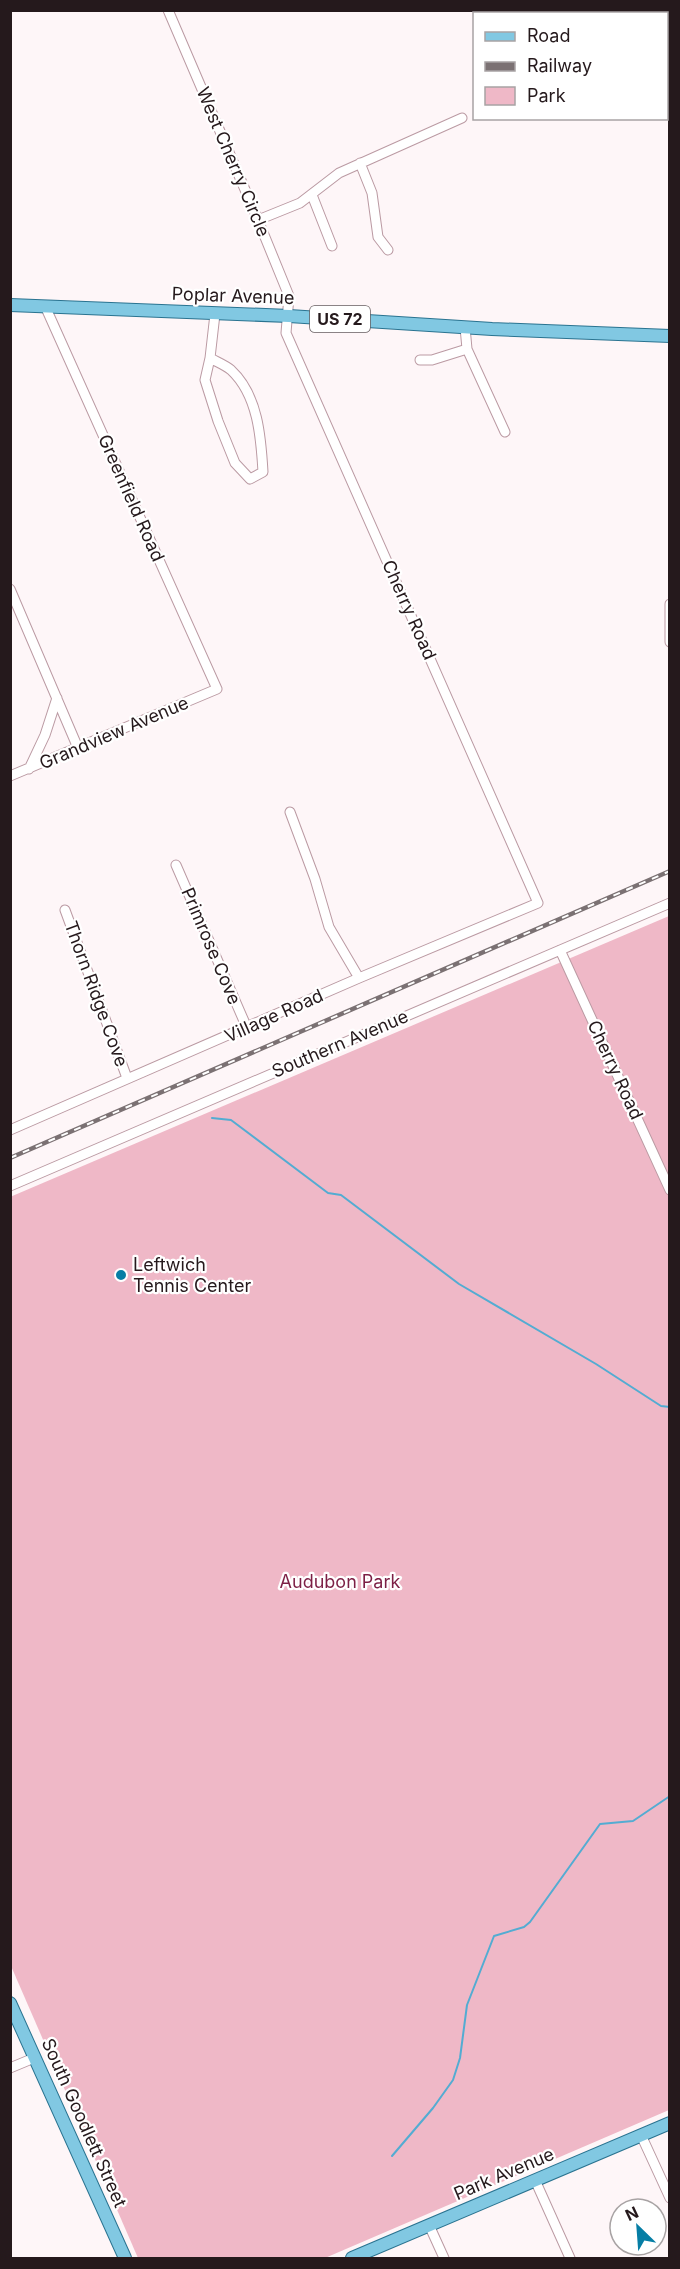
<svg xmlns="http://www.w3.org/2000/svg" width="680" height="2269" font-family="Inter,sans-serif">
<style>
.green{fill:#efb8c7}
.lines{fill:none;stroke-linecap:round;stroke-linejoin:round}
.stream{stroke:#53acd2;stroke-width:2}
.minor-casing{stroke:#bb9aa3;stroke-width:11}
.major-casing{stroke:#2a7390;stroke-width:14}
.minor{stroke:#fff;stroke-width:9}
.major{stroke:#81c8e2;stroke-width:12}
.rail-casing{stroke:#7b7173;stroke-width:4.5}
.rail{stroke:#fff;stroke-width:2;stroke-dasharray:7;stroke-linecap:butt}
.poi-dot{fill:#067ea5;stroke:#fff;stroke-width:2}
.labels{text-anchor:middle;stroke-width:4.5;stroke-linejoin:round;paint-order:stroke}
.shield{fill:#fff;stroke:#665e60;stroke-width:1.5}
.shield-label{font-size:16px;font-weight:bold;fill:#25191c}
.street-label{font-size:18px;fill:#25191c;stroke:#fff}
.poi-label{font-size:18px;fill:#25191c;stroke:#fff;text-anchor:start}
.park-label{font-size:18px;fill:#7c1f45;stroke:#fff}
</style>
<rect width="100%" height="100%" fill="#fef6f8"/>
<!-- green -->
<path class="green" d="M669,916V2110L325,2258H138L11,1966L10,1197Z"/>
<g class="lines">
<!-- stream -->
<path class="stream" d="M212,1118L231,1120L328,1193L341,1195L459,1284L596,1364L661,1406L670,1407
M392,2156L433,2108L453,2080L460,2058L467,2005L494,1936L524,1927L530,1922L600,1824L633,1821L670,1796"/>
<!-- minor casing -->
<g class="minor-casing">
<path id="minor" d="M545,10L547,14
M360,163L372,193L378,237L388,250
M312,195L332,246
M258,220L300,203L339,173L462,118
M465,327L467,349L505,432
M210,358C217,362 225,365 231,370C258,395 261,437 263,472L250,479L235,463L218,421L205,380Z
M210,358L215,314
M420,360H432L467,349
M10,589L78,748
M670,604V642
M29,769L45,735L57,698
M10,776L217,689L45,306
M290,812L315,879L329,927L359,978
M176,865L247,1028
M65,910L127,1078
M560,950L670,1190
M10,1130L359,978L538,903L286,333L289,296L258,220L168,10
M10,1186L670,903
M10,2068L34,2058
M641,2135L670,2198
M535,2180L570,2258
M429,2225L444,2258"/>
</g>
<!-- major casing -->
<g class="major-casing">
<path id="major" d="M10,305L289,316L492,329L670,336
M10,2003L125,2258
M352,2258L670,2123"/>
</g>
<!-- minor -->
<use href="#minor" class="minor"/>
<!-- major -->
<use href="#major" class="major"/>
<!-- rail casing -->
<g class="rail-casing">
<path id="rail" d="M10,1158L670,871"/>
</g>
<!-- rail -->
<use href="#rail" class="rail"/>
</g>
<!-- markers -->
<circle class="poi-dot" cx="121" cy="1275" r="6"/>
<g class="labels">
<!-- shield labels -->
<rect class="shield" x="310" y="306" width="60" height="26" rx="4.5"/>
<g class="shield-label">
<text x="340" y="325">US 72</text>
</g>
<!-- street labels -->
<g class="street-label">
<text transform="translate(233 162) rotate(67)" y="6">West Cherry Circle</text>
<text transform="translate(233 296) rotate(2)" y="6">Poplar Avenue</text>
<text transform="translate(131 498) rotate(66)" y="6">Greenfield Road</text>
<text transform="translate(409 610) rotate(66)" y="6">Cherry Road</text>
<text transform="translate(114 733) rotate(-23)" y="6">Grandview Avenue</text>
<text transform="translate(211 946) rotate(67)" y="6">Primrose Cove</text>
<text transform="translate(96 994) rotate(70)" y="6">Thorn Ridge Cove</text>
<text transform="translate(274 1016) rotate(-24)" y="6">Village Road</text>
<text transform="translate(340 1044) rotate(-23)" y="6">Southern Avenue</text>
<text transform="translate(615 1070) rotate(65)" y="6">Cherry Road</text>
<text transform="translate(84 2123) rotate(66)" y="6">South Goodlett Street</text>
<text transform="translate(504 2174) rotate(-23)" y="6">Park Avenue</text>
</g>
<!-- poi labels -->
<g class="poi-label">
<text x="133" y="1271">Leftwich<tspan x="133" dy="21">Tennis Center</tspan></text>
</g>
<!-- park labels -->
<g class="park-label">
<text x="340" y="1588">Audubon Park</text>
</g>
</g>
<!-- border -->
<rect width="680" height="2269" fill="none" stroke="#25191c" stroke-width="24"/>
<!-- legend -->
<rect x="473" y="12" width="195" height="108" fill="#ffffff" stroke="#a8a3a4" stroke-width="1.5"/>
<rect x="485" y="32" width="30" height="9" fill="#81c8e2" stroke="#a8a3a4" stroke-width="1.5"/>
<text x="527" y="42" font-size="18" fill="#25191c">Road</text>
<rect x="485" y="62" width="30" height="9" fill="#7b7173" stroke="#a8a3a4" stroke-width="1.5"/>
<text x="527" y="72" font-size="18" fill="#25191c">Railway</text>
<rect x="485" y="87" width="30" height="18" fill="#efb8c7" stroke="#a8a3a4" stroke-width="1.5"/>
<text x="527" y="102" font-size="18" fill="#25191c">Park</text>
<!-- north arrow -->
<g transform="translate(638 2227) rotate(335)"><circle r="28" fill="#ffffff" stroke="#a8a3a4" stroke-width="1.5"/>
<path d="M0-4.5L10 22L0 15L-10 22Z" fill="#067ea5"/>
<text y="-9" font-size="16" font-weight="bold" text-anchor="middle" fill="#25191c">N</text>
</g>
</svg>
